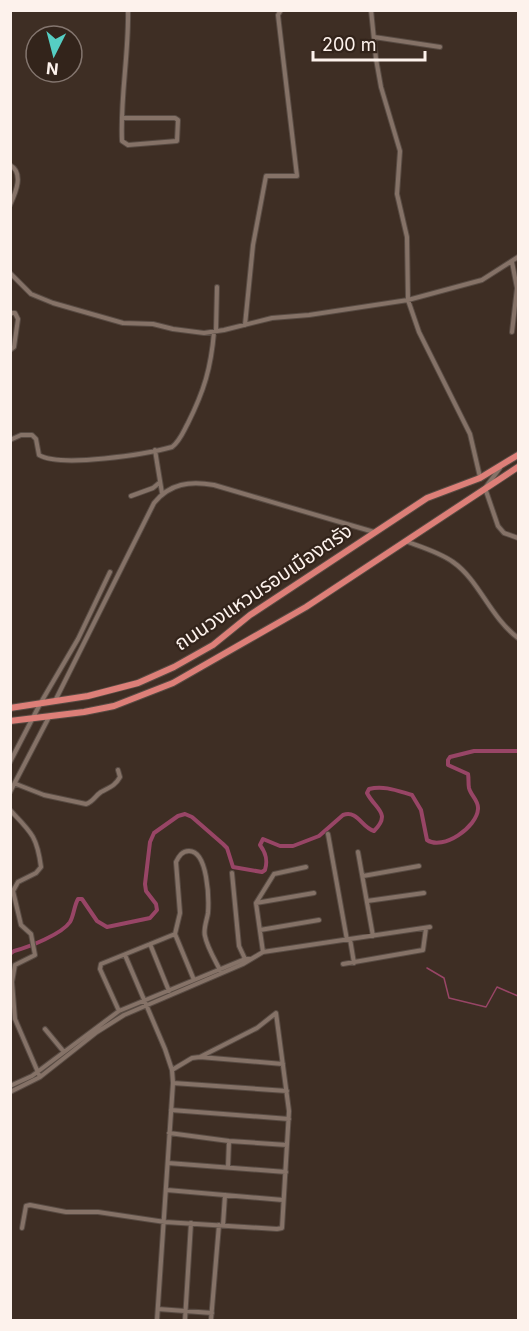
<svg xmlns="http://www.w3.org/2000/svg" width="529" height="1331" font-family="Inter,'Noto Sans Thai',sans-serif">
<style>
.lines{fill:none;stroke-linecap:round;stroke-linejoin:round}
.stream{stroke:#984566;stroke-width:1.5}
.canal{stroke:#984566;stroke-width:4}
.minor-casing{stroke:#584b43;stroke-width:6}
.trunk-casing{stroke:#584b43;stroke-width:8}
.minor{stroke:#857267;stroke-width:4}
.trunk{stroke:#dd7f78;stroke-width:6}
.labels{text-anchor:middle;stroke-width:4.5;stroke-linejoin:round;paint-order:stroke}
.street-label{font-size:20px;fill:#fdf2ec;stroke:#33241b}
</style>
<rect width="100%" height="100%" fill="#3e2e24"/>
<g class="lines">
<!-- stream -->
<path class="stream" d="M427,968L444,978L449,998L486,1007L497,987L518,996"/>
<!-- canal -->
<path class="canal" d="M10,954L14,951C29,947 62,934 70,922C74,915 74,906 78,899H82L97,921L107,927L150,918L157,910L156,904L146,891L145,884L150,842L154,833L178,816L185,814L192,817L223,844L227,848L233,867L262,872L265,870C268,860 266,853 260,845L263,839L280,846H293L319,836L343,815C358,810 361,827 374,831C392,813 375,809 367,793L369,789C384,785 398,791 412,795L421,810L427,840C443,851 477,827 478,809C479,801 471,796 469,788C468,783 469,779 468,774L448,765V760L450,757L474,751H518"/>
<!-- minor casing -->
<g class="minor-casing">
<path id="minor" d="M371,10L376,59L381,87L400,151L397,194L407,237L408,300L419,332L470,434L480,477
M374,37L440,47
M122,118H175L178,120L177,141L128,145L122,141C120,97 129,54 128,10
M10,165C24,173 16,192 10,205
M512,262L517,288L512,332
M10,273L31,294L53,303L123,323L153,324L173,329L204,333L224,330L272,318L309,315L408,300L482,280L518,257
M10,313H15L18,319L14,347L10,350
M245,325L253,245L266,176H297L278,15L281,10
M216,331L217,287
M10,440L21,435H32L36,439L39,455C61,468 147,454 172,447C180,441 183,432 188,423C204,391 211,368 214,332
M155,450L162,493
M500,468L485,488L498,526L504,533L518,538
M131,496L153,488L159,483
M405,541C421,547 439,552 453,562C479,580 490,617 518,638
M55,701L154,503C170,483 190,481 214,485L374,532
M10,762L40,704L78,639L110,572
M16,784L44,795L86,804C93,802 95,796 101,792C110,787 115,786 120,777L118,770
M10,792L49,717
M10,810C31,832 37,836 41,867L36,873L18,882L13,891L21,925L31,934L35,955L15,965L12,982L15,1019L40,1077
M328,834L347,940
M358,852L373,936
M232,873L239,946L246,961
M363,876L419,866
M367,901L424,893
M256,903L314,893
M260,930L319,920
M350,939L354,963
M150,944L169,991
M263,952L256,903L274,874L306,867
M125,955L165,1049L172,1070L173,1083L157,1320
M343,964L423,950L426,928
M194,980L175,934L180,913L176,862C179,856 182,851 189,851C208,851 209,899 208,913C207,920 203,929 205,936C207,947 215,960 220,970
M119,1011L100,969L101,964L175,934
M45,1029L64,1052
M172,1070L192,1058L200,1057L283,1064
M173,1083L287,1091
M10,1086L32,1076L119,1011L245,959H250
M10,1092L40,1077L97,1032L124,1015L243,964L263,952L430,927
M171,1110L289,1119
M169,1133L229,1141L287,1145
M168,1163L286,1172
M228,1167L229,1141
M167,1190L283,1200
M223,1225L225,1195
M22,1228L26,1206L30,1205L66,1212H98L165,1222L277,1229L282,1228L289,1111L276,1013L257,1028L200,1057
M158,1309L212,1313
M185,1320L191,1223
M211,1320L219,1225"/>
</g>
<!-- trunk casing -->
<g class="trunk-casing">
<path id="trunk" d="M10,708L88,696L138,683L174,667L213,645L250,615L427,498L480,478L518,455
M10,721L84,712L114,706L173,683L306,607L518,467"/>
</g>
<!-- minor -->
<use href="#minor" class="minor"/>
<!-- trunk -->
<use href="#trunk" class="trunk"/>
</g>
<g class="labels">
<!-- street labels -->
<g class="street-label">
<text transform="translate(263 587) rotate(-34)" y="7">ถนนวงแหวนรอบเมืองตรัง</text>
</g>
</g>
<!-- border -->
<rect width="529" height="1331" fill="none" stroke="#fdf2ec" stroke-width="24"/>
<!-- north arrow -->
<g transform="translate(54 54) rotate(186)"><circle r="28" fill="#33241b" stroke="#84766f" stroke-width="1.5"/>
<path d="M0-4.5L10 22L0 15L-10 22Z" fill="#56cec3"/>
<text y="-9" font-size="16" font-weight="bold" text-anchor="middle" fill="#fdf2ec">N</text>
</g>
<!-- scale -->
<path d="M313 51v9h112v-9" fill="none" stroke="#fdf2ec" stroke-width="3"/>
<text x="322" y="51" font-size="18" fill="#fdf2ec" stroke="#33241b" stroke-width="4.5" paint-order="stroke">200 m</text>
</svg>
